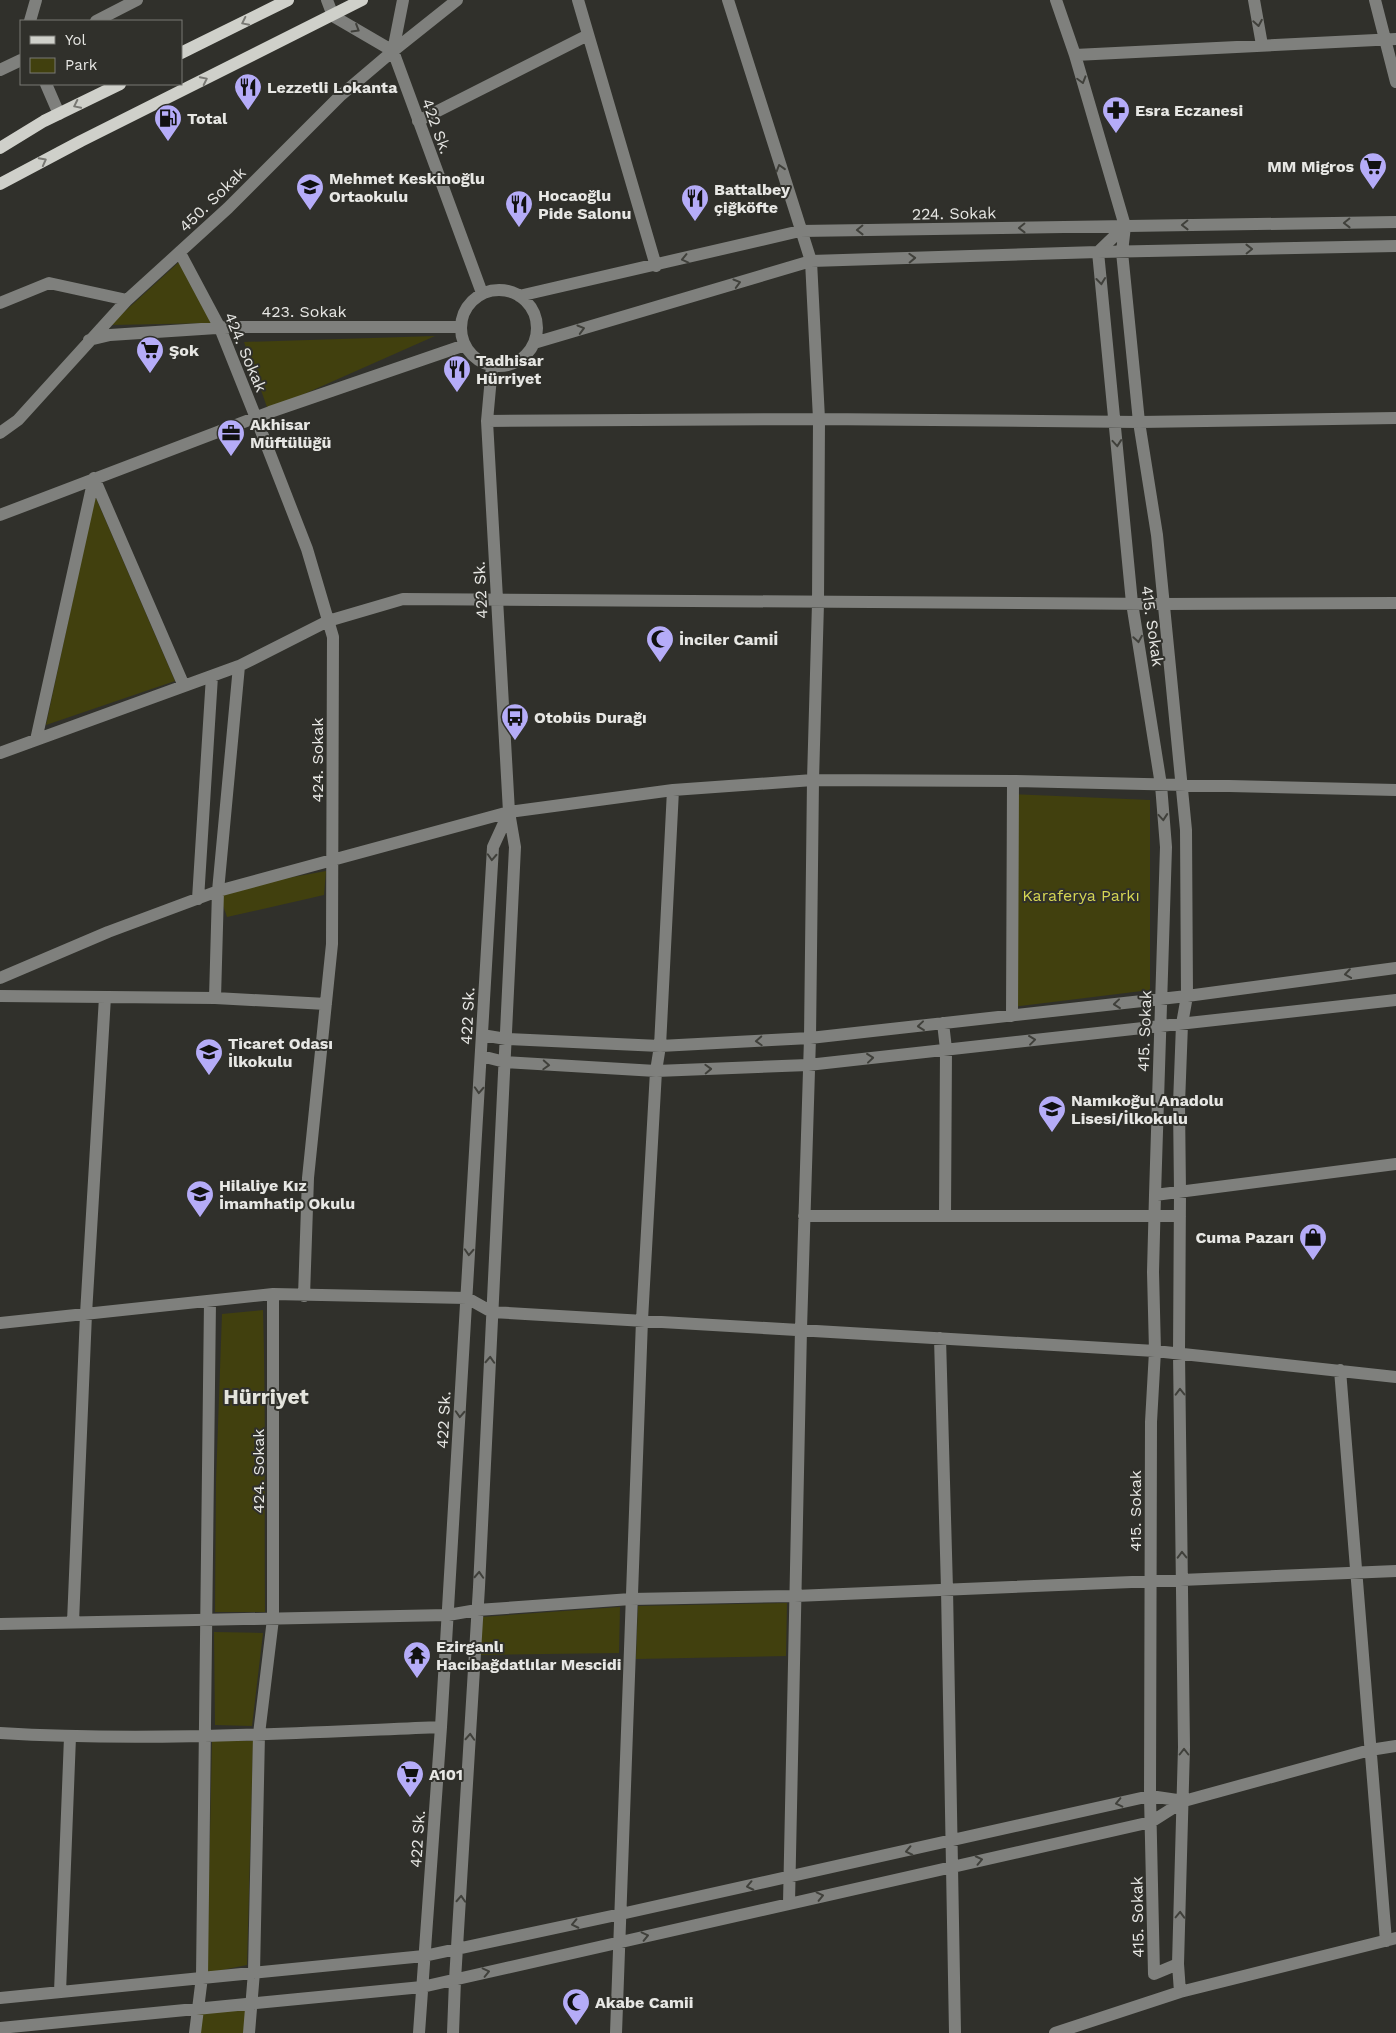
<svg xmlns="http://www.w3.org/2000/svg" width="1396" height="2033" font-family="'Work Sans',sans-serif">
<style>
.green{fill:#41400e}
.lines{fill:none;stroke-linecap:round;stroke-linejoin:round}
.minor{stroke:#7f807d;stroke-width:12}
.major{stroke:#cfd0ca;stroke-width:12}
.oneway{stroke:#787873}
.oneway2{stroke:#40403b}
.labels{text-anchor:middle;stroke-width:4;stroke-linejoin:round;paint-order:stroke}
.poi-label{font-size:16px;font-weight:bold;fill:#e7e7e4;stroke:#30302b;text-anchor:start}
.street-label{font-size:16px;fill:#e7e7e4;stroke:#30302b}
.park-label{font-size:16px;fill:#d6d653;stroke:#30302b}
.district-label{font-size:21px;font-weight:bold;fill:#e4e4dd;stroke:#30302b}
</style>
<rect width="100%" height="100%" fill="#30302b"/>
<!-- green -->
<path class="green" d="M179,262L213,323L110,325Z
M435,336L268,410L244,342Z
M95,496L175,681L46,725Z
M1013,794L1150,800V990L1012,1007Z
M326,871L324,895L227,917L218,891Z
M263,1310C266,1410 264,1511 265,1612H215L216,1481L222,1314Z
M787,1603L786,1656L636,1659L638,1606Z
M620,1607L619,1653L480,1655L482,1617Z
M214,1632L263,1633L252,1726L215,1725Z
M212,1741H253L247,1965L207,1973Z
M251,2003L249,2033H195L198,2008Z"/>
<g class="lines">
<!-- minor -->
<path class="minor" d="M327,0L333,16L393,51L482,293
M578,0L656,266
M728,0L811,261L819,419L818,603L813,780L810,1038L801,1329L789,1903
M1056,0L1075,55L1125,226L1122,252L1139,422L1157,535L1186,830L1187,996L1182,1024L1179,1104L1180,1192L1179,1354L1184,1747L1178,1964L1180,1992
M1254,0L1262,45
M1375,0L1396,82
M30,21L36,0
M96,21L137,0
M393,51L403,0
M1075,55L1396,39
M0,70L21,60
M46,84L59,114
M418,121L588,35
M1125,226L1098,252L1132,603L1161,785L1166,847L1155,1195L1153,1272L1155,1351L1151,1422L1150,1796L1154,1974L1178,1964
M180,253L220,328L256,418L307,549L333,637L332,944L308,1178L304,1296
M461 328a38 38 0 1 1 76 0a38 38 0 1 1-76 0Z
M519,296L800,231L1396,222
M0,303L49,283L127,300
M89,340L110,335L232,327H460
M534,343L811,261L1098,252L1396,246
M487,421L819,419L1139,422L1396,418
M0,433L18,420L127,300L228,208L340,96L393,51L457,0
M94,478L184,686
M0,515L270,412L465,345
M36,740L94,478
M0,753L239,666L328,621L403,599L1162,604L1396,603
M198,899L212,676
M0,978L108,932L218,891L509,812L673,790L813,780L1013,781L1396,790
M0,996L215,998L326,1004
M215,998L218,891L239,666
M1012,1016L1013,781
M943,1023L946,1049L945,1216
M482,1035L506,1039L660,1046L810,1038L1187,996L1396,968
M481,1056L505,1062L656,1071L808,1065L1396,1000
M1155,1195L1396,1164
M804,1216H1180
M0,1323L273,1294L467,1298L492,1312L1155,1351L1396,1377
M940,1338L947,1589L955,2033
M1340,1370L1386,1941
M73,1622L86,1314L105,997
M0,1624L448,1615L477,1610L631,1599L795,1596L1396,1571
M0,1733C147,1742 295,1733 441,1727
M60,1992L70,1737
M0,1998L424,1956L621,1914L1150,1796L1184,1801
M0,2028L422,1987L1151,1822L1184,1801L1370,1750L1396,1746
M195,2033L202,1977L210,1301
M249,2033L254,1972L259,1734L273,1619V1294
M419,2033L441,1727L493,847L509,812
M453,2033L455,1980L479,1587L515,847L509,812L487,421L492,366
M616,2033L642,1320L656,1071L660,1046L673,790
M1055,2033L1180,1992L1396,1938"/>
<!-- major -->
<path class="major" d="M181,53L288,0
M0,148L44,121L120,84
M0,184L81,141L362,0"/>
</g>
<!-- one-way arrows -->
<defs><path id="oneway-chevron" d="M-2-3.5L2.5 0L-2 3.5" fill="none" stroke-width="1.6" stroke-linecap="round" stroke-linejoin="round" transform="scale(1.25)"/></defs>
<g class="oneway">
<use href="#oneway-chevron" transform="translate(245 22) rotate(154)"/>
<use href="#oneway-chevron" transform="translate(204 80) rotate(-26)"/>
<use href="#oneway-chevron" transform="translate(77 105) rotate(154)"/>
<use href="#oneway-chevron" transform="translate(43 161) rotate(-28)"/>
</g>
<g class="oneway2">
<use href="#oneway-chevron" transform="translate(1258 23) rotate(80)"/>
<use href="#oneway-chevron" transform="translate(356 29) rotate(31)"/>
<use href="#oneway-chevron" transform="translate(1082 80) rotate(74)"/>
<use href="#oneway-chevron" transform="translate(780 168) rotate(-107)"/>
<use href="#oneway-chevron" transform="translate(1347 223) rotate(179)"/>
<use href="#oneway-chevron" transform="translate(1185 225) rotate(179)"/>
<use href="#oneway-chevron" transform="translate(1022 228) rotate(179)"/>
<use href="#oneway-chevron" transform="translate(860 230) rotate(179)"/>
<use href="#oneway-chevron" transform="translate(1249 249) rotate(-1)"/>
<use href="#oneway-chevron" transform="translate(912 258) rotate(-2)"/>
<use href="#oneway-chevron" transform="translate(685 259) rotate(167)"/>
<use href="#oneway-chevron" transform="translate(1101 281) rotate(84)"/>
<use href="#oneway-chevron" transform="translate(737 283) rotate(-16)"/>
<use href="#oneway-chevron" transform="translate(581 329) rotate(-16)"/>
<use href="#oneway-chevron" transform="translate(1117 443) rotate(85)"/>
<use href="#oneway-chevron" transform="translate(1138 639) rotate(81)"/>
<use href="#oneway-chevron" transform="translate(1163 817) rotate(85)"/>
<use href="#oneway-chevron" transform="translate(492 857) rotate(93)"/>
<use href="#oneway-chevron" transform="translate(1348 974) rotate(172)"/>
<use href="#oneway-chevron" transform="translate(1117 1004) rotate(174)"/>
<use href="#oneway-chevron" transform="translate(921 1026) rotate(174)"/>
<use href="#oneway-chevron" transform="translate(1032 1040) rotate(-7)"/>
<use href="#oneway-chevron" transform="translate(759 1041) rotate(177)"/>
<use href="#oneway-chevron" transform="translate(870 1058) rotate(-6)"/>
<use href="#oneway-chevron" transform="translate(546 1065) rotate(3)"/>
<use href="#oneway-chevron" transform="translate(708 1069) rotate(-2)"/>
<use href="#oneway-chevron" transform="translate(479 1090) rotate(93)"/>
<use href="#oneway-chevron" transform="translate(469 1252) rotate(93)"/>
<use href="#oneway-chevron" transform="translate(490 1360) rotate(-87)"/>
<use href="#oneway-chevron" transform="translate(1180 1392) rotate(-91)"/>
<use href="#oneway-chevron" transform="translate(460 1414) rotate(93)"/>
<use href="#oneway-chevron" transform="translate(1182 1555) rotate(-91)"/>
<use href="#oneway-chevron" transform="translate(479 1575) rotate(-87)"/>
<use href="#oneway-chevron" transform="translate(470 1737) rotate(-87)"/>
<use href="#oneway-chevron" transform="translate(1184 1752) rotate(-90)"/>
<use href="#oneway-chevron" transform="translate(1119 1803) rotate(167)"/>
<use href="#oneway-chevron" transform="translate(909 1851) rotate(168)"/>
<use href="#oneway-chevron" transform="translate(979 1860) rotate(-12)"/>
<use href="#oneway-chevron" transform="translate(750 1886) rotate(168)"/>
<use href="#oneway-chevron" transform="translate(820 1896) rotate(-13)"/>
<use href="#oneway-chevron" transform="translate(461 1899) rotate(-87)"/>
<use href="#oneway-chevron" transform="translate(1180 1915) rotate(-88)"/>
<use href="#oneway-chevron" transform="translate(575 1924) rotate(168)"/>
<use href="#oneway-chevron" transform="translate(645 1936) rotate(-13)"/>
<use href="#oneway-chevron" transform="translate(486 1972) rotate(-13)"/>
</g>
<!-- icons -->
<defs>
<g id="restaurant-pin" transform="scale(1.4375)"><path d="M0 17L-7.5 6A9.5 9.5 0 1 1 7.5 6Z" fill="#b5acf8" stroke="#30302b"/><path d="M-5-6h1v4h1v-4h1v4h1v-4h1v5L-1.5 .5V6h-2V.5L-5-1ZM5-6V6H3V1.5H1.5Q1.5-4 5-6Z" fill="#111"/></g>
<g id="pharmacy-pin" transform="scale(1.4375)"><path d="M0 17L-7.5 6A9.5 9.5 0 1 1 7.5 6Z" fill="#b5acf8" stroke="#30302b"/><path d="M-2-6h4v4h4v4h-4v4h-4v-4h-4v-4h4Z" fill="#111"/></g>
<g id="fuel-pin" transform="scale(1.4375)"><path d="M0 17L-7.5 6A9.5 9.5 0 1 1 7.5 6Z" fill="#b5acf8" stroke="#30302b"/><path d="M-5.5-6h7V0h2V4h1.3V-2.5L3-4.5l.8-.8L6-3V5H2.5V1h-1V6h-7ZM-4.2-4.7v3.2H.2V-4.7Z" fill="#111"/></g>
<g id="supermarket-pin" transform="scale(1.4375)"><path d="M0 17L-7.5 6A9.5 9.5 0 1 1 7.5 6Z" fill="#b5acf8" stroke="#30302b"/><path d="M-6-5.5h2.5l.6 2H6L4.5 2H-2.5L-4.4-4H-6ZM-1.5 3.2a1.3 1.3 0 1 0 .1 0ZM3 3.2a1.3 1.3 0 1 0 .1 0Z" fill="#111"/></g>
<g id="school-pin" transform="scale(1.4375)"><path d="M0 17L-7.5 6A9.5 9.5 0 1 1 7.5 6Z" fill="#b5acf8" stroke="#30302b"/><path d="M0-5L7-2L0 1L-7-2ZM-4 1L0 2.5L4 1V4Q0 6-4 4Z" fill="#111"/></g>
<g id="office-pin" transform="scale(1.4375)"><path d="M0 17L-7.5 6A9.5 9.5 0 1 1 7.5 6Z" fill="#b5acf8" stroke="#30302b"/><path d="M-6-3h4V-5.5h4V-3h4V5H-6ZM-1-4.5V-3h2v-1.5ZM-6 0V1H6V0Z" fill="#111"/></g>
<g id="mosque-pin" transform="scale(1.4375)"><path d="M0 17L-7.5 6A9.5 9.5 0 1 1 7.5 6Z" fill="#b5acf8" stroke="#30302b"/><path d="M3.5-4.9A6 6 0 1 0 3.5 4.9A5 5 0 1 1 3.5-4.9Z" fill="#111"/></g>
<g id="bus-pin" transform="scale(1.4375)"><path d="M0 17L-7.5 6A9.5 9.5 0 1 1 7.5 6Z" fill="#b5acf8" stroke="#30302b"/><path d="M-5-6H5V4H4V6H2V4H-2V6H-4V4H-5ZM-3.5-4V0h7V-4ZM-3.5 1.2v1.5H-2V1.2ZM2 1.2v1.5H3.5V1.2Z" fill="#111"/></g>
<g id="shop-pin" transform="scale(1.4375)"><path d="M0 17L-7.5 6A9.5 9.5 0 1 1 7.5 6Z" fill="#b5acf8" stroke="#30302b"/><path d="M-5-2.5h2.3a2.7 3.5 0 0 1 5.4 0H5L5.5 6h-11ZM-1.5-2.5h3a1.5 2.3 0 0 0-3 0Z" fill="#111"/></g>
<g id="temple-pin" transform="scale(1.4375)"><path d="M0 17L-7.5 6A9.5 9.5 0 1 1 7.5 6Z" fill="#b5acf8" stroke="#30302b"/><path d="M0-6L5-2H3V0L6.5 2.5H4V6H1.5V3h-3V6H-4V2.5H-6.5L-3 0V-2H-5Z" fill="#111"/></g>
</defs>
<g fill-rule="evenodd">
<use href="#restaurant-pin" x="248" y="87"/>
<use href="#pharmacy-pin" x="1116" y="110"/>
<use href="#fuel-pin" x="168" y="118"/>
<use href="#supermarket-pin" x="1373" y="166"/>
<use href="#school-pin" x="310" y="187"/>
<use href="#restaurant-pin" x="695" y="198"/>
<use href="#restaurant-pin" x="519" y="204"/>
<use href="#supermarket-pin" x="150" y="350"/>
<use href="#restaurant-pin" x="457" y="369"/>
<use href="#office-pin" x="231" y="433"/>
<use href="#mosque-pin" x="660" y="639"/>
<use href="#bus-pin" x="515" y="717"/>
<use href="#school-pin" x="209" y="1052"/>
<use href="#school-pin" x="1052" y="1109"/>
<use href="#school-pin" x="200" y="1194"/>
<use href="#shop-pin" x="1313" y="1237"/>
<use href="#temple-pin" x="417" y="1655"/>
<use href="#supermarket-pin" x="410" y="1774"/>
<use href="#mosque-pin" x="576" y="2002"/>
</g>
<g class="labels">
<!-- poi labels -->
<g class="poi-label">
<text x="267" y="93">Lezzetli Lokanta</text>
<text x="1135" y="116">Esra Eczanesi</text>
<text x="187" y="124">Total</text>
<text x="1354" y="172" text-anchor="end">MM Migros</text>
<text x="329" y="184">Mehmet Keskinoğlu<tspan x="329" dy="18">Ortaokulu</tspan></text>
<text x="714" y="195">Battalbey<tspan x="714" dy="18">çiğköfte</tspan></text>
<text x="538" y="201">Hocaoğlu<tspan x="538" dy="18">Pide Salonu</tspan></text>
<text x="169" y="356">Şok</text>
<text x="476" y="366">Tadhisar<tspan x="476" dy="18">Hürriyet</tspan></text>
<text x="250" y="430">Akhisar<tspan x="250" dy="18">Müftülüğü</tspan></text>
<text x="679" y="645">İnciler Camiİ</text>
<text x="534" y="723">Otobüs Durağı</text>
<text x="228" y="1049">Ticaret Odası<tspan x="228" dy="18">İlkokulu</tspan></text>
<text x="1071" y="1106">Namıkoğul Anadolu<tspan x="1071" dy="18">Lisesi/İlkokulu</tspan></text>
<text x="219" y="1191">Hilaliye Kız<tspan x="219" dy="18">İmamhatip Okulu</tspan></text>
<text x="1294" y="1243" text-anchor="end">Cuma Pazarı</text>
<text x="436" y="1652">Ezirganlı<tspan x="436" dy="18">Hacıbağdatlılar Mescidi</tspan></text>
<text x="429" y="1780">A101</text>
<text x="595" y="2008">Akabe Camii</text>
</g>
<!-- street labels -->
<g class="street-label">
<text transform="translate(437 126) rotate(70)" y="6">422 Sk.</text>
<text transform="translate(212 199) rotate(-44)" y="6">450. Sokak</text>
<text transform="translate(954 213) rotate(-1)" y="6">224. Sokak</text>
<text x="304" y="317">423. Sokak</text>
<text transform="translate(246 352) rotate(67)" y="6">424. Sokak</text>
<text transform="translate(480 590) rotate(-93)" y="6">422 Sk.</text>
<text transform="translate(1153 626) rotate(82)" y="6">415. Sokak</text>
<text transform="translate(317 760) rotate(-90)" y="6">424. Sokak</text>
<text transform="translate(467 1016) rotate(-87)" y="6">422 Sk.</text>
<text transform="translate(1144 1031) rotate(-88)" y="6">415. Sokak</text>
<text transform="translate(443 1420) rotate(-87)" y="6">422 Sk.</text>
<text transform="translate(258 1471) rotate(-90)" y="6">424. Sokak</text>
<text transform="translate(1135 1511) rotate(-90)" y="6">415. Sokak</text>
<text transform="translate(417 1839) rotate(-86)" y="6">422 Sk.</text>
<text transform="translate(1137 1917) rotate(-91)" y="6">415. Sokak</text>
</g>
<!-- park labels -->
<g class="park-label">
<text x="1081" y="901">Karaferya Parkı</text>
</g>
<!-- district labels -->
<g class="district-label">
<text x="266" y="1404">Hürriyet</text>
</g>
</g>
<!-- legend -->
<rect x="20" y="20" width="162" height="65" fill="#30302b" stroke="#797975"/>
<rect x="30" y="36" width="25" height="8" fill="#cfd0ca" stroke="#797975"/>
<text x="65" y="45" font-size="15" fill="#e7e7e4">Yol</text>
<rect x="30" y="58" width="25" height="15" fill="#41400e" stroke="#797975"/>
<text x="65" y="70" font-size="15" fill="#e7e7e4">Park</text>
</svg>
